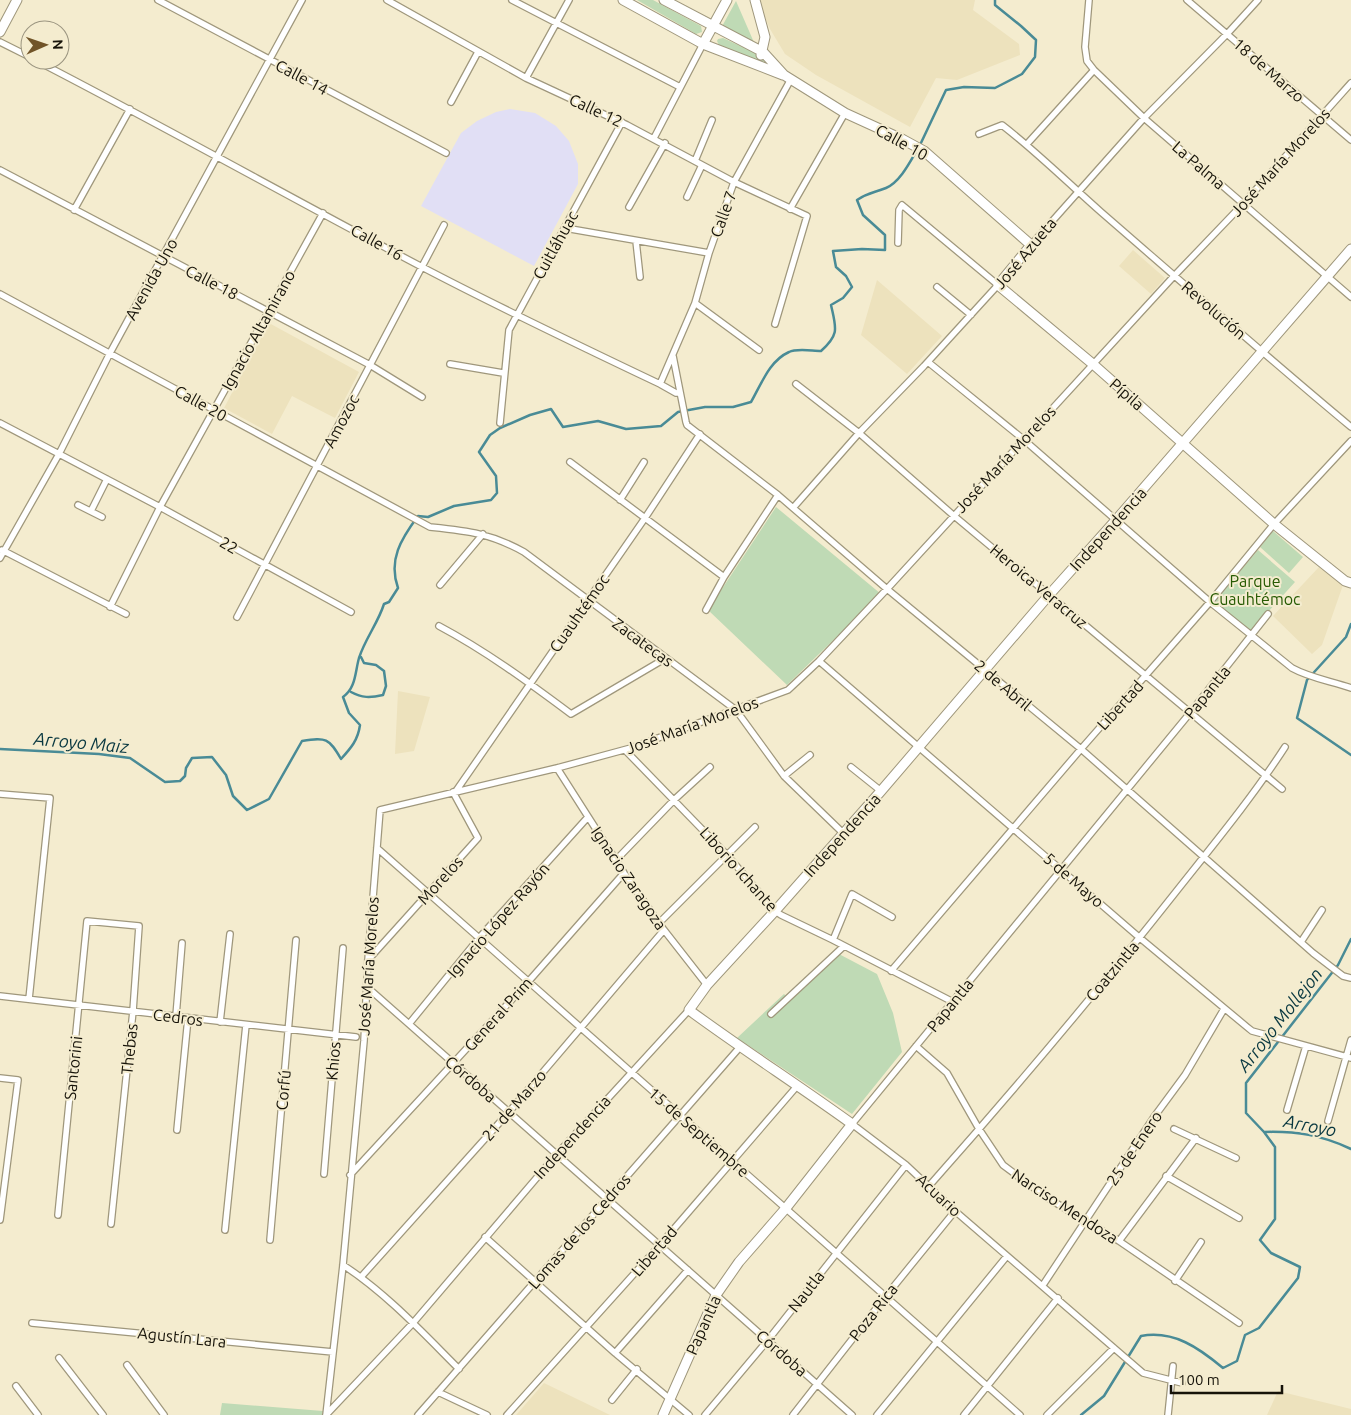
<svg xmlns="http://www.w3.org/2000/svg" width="1351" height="1415" font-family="Ubuntu,sans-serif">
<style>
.industrial{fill:#e1dff5}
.built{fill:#ede2bd}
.green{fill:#bfdab5}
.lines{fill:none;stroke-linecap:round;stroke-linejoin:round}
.stream{stroke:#498b96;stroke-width:2.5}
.street-casing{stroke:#9f977c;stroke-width:8}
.secondary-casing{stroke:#9f977c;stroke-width:11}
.street{stroke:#fff;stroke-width:5.5}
.secondary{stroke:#fff;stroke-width:9}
.labels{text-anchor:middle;stroke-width:4;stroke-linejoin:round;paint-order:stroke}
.street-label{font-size:16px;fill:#161309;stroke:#f4eccf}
.park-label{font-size:16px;fill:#265a02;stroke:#f4eccf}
.water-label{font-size:18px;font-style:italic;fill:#093840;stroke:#f4eccf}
</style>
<rect width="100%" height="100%" fill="#f4eccf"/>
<!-- industrial -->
<path class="industrial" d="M510,109L535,113L556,126L569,141L578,164V184L534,266L421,206L461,133L477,121L496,112Z"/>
<!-- built -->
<path class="built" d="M759,0H975L973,10L1019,44L1020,55L957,80L936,78L910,127L816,75L785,54L770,29L761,8Z
M1133,250L1165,278L1151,294L1119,266Z
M877,280L942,336L907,374L861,335Z
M269,323L359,372L335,418L292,396L272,434L224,408Z
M1319,567L1343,585L1322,645L1312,654L1273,616Z
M398,691L430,697L414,751L395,754Z
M544,1383L610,1415H516Z
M1278,1391L1351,1409V1415H1267Z"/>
<!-- green -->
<path class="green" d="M637,0H653L701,26L702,32L696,34Z
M736,1L756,47L720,30Z
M723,38L766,58L768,64L762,66L719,45L717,41L718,39Z
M776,507L881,594L787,685L708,610Z
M1273,531L1303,557L1289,573L1260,547Z
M1258,550L1295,582L1250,632L1214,602Z
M837,953L877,974L893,1013L902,1052L852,1114L737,1038L784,994L789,999Z
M222,1403L323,1411L322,1415H220Z"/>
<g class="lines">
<!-- stream -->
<path class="stream" d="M920,145L946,90L964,87L995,88L1022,74L1035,57L1036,40L1021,26L995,5V0
M1351,624L1346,637L1307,680L1297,718L1351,755
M351,692C362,698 370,698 383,695L386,686L384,671L376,665L364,663L361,657
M0,749L99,754L130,758L165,782L180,781L185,776L186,768L192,758L212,757L226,775L233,796L247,810L269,799L302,741C326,737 329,738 341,759C351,748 358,740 360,725L349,713L343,697C356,688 355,672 359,658C365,639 378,623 384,604L389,602L398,588C388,560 401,539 418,516L428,517L454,506L491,500L497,493L496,476L479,452L490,435L500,428L530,415L551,409L563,427L598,421L626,429L661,426L678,412L705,407H733L751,402C761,385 769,361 789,352C797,348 812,351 821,351C840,334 836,328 831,305L843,298L852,287L846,276L836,267L833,251L862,249L885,250V235L863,215L857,200C869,192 874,193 886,188C900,182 910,162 917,150
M1264,1132C1296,1131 1322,1135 1351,1149
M1081,1415L1104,1396L1141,1336C1174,1330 1199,1348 1223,1368L1237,1361L1245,1335L1259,1328L1298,1278L1300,1267L1271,1253L1260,1240L1275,1219V1147L1264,1132L1246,1113V1083L1338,965L1351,939"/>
<!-- street casing -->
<g class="street-casing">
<path id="street" d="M158,0L446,153
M387,0L526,78L627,125L734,182L807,216L775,324
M512,0L680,87
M1089,0L1085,47L1087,61L1094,70L1144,118L1351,297
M1187,0L1351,140
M0,42L30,57
M35,60C165,127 293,199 422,267C500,308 580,346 660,384L676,393H680
M526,78L569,0
M451,102L478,52
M979,134L1002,125C1037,152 1068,183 1101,212C1184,284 1267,357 1351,427
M654,138L703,44
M1027,144L1094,70
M695,161L712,120
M0,170L370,365L422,397
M687,197L702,165
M629,207L665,143
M790,209L845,113
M74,210L130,109
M565,228L709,253
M636,241L640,277
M1031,245L1144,118L1227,34L1258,0
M937,287L971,315
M0,294L430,527C468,531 490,533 524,552L736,710L784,776L843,833
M695,303L759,350
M673,356L686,422L687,425L778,495L887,589L1081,749L1313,953L1343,976L1351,978
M928,362L1023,439L1210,602L1292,668C1310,678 1331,681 1351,688
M450,364L503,373
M660,384L695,303L709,253L734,182L791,79
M796,384L859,433L953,515L1282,789
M0,423L160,507L351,612
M500,423L509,330L622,122
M570,462L724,577
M620,500L644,462
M78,505L102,517
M793,508L859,433L924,366L998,285L902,205L899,210L898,243
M91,511L107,479
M2,550L126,614
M0,558L59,454L110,353L302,0
M440,585L483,534
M110,607L160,507L323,213
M706,610L724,577L778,495
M237,617L444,225
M439,626C486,651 528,682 571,714L666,658
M819,661L1140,938L1247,1027L1252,1031L1351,1058
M625,750L727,855L775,911L781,915L833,940L953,1002
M851,767L881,791
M557,768L624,873L664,930L707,985
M784,776L810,755
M456,791L645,518L700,434
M0,794L50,798L29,999
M377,848L1020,1415
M616,860L675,799L710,767
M659,923L755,827
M833,940L852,894L892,917
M1301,942L1322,910
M368,960L478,838L453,792
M891,971L1081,749L1210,602L1274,524L1351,441
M367,987L852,1415
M0,996L356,1037
M771,1014L844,946
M176,1016L182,943
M220,1022L230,934
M409,1024L479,938L588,817
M916,1046L947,1073L979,1129L1003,1165L1046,1197L1119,1241L1239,1323
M0,1078L18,1080L0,1220
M1287,1110L1306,1046
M1328,1121L1351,1040
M1174,1129L1236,1158
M177,1130L188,1018
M324,1174L343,948
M350,1175L528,982L624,873
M1166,1176L1239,1218
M929,1186C1014,1090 1096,993 1175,893C1213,845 1252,798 1285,747
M58,1215L87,921L139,926L133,1011L111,1224
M225,1230L246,1025
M485,1237L615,1353L689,1415
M270,1240L296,940
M1119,1241L1196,1138
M343,1265C386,1293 422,1332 459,1369
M361,1277L509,1112L664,930
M1175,1281L1201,1242
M1043,1285L1154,1117L1185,1075L1224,1009
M32,1323L333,1352
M615,1353L688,1270
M59,1358L103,1415
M127,1365L164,1415
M1182,1383L1143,1373L955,1211L906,1165L852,1124L1190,713L1268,614
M16,1386L38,1415
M438,1392L487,1415
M612,1400L637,1369
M326,1415L343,1265L364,1041L368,960L380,810L557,768L631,748L788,690L819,661L887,589L1174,276L1243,204L1351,83
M326,1415L413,1323L557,1154L689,1010
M418,1415L740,1047
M507,1415L660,1245L798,1085
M705,1415L768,1340L906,1165
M793,1415L886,1296L955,1211
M877,1415L1007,1256
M964,1415L1058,1298
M1047,1415L1114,1348
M1168,1415L1173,1366"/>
</g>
<!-- secondary casing -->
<g class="secondary-casing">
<path id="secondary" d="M623,0L703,44L783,75
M664,0L763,52L784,75L845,113L902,139L924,151L1031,245L998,285L1094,365L1274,524L1345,581L1351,583
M755,0L765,37L761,55
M0,32L17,0
M703,44L727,0
M663,1415L716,1295L739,1262L786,1208L852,1124C798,1085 742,1049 689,1010L707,985L775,911L881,791L1049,595L1116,520L1351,249"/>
</g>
<!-- street -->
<use href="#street" class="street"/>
<!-- secondary -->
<use href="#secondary" class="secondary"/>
</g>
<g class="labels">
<!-- street labels -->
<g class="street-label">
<text transform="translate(1269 70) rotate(41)" y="6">18 de Marzo</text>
<text transform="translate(302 77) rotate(28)" y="6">Calle 14</text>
<text transform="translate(596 110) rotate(25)" y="6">Calle 12</text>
<text transform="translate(902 142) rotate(29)" y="6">Calle 10</text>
<text transform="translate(1280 162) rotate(-48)" y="6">José María Morelos</text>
<text transform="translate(1199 165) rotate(41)" y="6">La Palma</text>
<text transform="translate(723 214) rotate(-70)" y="6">Calle 7</text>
<text transform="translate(377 242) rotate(29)" y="6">Calle 16</text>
<text transform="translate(555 245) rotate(-61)" y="6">Cuitláhuac</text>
<text transform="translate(1025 253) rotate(-50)" y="6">José Azueta</text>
<text transform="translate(151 279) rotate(-61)" y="6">Avenida Uno</text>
<text transform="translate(212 282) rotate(27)" y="6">Calle 18</text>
<text transform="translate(1214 310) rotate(41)" y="6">Revolución</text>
<text transform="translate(258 330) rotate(-61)" y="6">Ignacio Altamirano</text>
<text transform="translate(1127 394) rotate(41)" y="6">Pípila</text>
<text transform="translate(201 403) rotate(29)" y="6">Calle 20</text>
<text transform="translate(341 421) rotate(-62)" y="6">Amozoc</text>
<text transform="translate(1005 459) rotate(-47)" y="6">José María Morelos</text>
<text transform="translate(1108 529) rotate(-48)" y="6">Independencia</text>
<text transform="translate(229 545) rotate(29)" y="6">22</text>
<text transform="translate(1039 586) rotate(40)" y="6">Heroica Veracruz</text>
<text transform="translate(579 613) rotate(-55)" y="6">Cuauhtémoc</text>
<text transform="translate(643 642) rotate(36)" y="6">Zacatecas</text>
<text transform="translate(1003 685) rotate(40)" y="6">2 de Abril</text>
<text transform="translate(1207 692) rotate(-51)" y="6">Papantla</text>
<text transform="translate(1120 705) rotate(-48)" y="6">Libertad</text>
<text transform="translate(692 725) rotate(-20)" y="6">José María Morelos</text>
<text transform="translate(842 835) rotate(-48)" y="6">Independencia</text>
<text transform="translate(739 869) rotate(48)" y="6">Liborio Ichante</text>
<text transform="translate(629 878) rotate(56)" y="6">Ignacio Zaragoza</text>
<text transform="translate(440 880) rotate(-48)" y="6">Morelos</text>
<text transform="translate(1074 880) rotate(41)" y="6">5 de Mayo</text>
<text transform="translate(498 920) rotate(-49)" y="6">Ignacio López Rayón</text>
<text transform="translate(368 966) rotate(-86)" y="6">José María Morelos</text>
<text transform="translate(1112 971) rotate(-50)" y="6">Coatzintla</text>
<text transform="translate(950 1005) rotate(-51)" y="6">Papantla</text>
<text transform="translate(498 1014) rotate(-48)" y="6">General Prim</text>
<text transform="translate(178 1017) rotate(7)" y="6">Cedros</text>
<text transform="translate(129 1049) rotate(-84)" y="6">Thebas</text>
<text transform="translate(333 1061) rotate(-85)" y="6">Khios</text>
<text transform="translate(73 1068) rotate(-84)" y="6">Santorini</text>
<text transform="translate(471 1079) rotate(41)" y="6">Córdoba</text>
<text transform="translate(283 1090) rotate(-85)" y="6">Corfú</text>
<text transform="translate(514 1105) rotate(-49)" y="6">21 de Marzo</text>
<text transform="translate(699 1132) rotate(41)" y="6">15 de Septiembre</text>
<text transform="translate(572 1137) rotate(-48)" y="6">Independencia</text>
<text transform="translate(1134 1148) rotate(-56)" y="6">25 de Enero</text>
<text transform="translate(939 1195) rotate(43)" y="6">Acuario</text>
<text transform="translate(1065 1206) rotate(33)" y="6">Narciso Mendoza</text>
<text transform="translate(579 1231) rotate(-49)" y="6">Lomas de los Cedros</text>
<text transform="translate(654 1251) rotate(-49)" y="6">Libertad</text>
<text transform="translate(806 1291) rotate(-52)" y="6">Nautla</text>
<text transform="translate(873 1312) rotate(-52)" y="6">Poza Rica</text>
<text transform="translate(703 1325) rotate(-66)" y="6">Papantla</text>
<text transform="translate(182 1337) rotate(6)" y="6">Agustín Lara</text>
<text transform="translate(782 1353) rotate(41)" y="6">Córdoba</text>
</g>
<!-- park labels -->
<g class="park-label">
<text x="1255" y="587">Parque<tspan x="1255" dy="18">Cuauhtémoc</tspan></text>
</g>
<!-- water labels -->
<g class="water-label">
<text transform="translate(81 743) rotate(5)" y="6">Arroyo Maiz</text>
<text transform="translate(1280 1020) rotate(-52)" y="6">Arroyo Mollejon</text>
<text transform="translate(1310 1126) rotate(11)" y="6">Arroyo</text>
</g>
</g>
<!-- north arrow -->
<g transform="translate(45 45) rotate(88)"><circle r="24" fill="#f4eccf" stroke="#9b9580"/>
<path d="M0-4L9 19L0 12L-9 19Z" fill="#715428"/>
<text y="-8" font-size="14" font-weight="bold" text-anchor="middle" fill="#161309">N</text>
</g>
<!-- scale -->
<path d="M1171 1385v8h111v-8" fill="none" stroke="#161309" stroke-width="2.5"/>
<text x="1178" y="1385" font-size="15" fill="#161309" stroke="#f4eccf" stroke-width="4" paint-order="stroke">100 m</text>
</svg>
